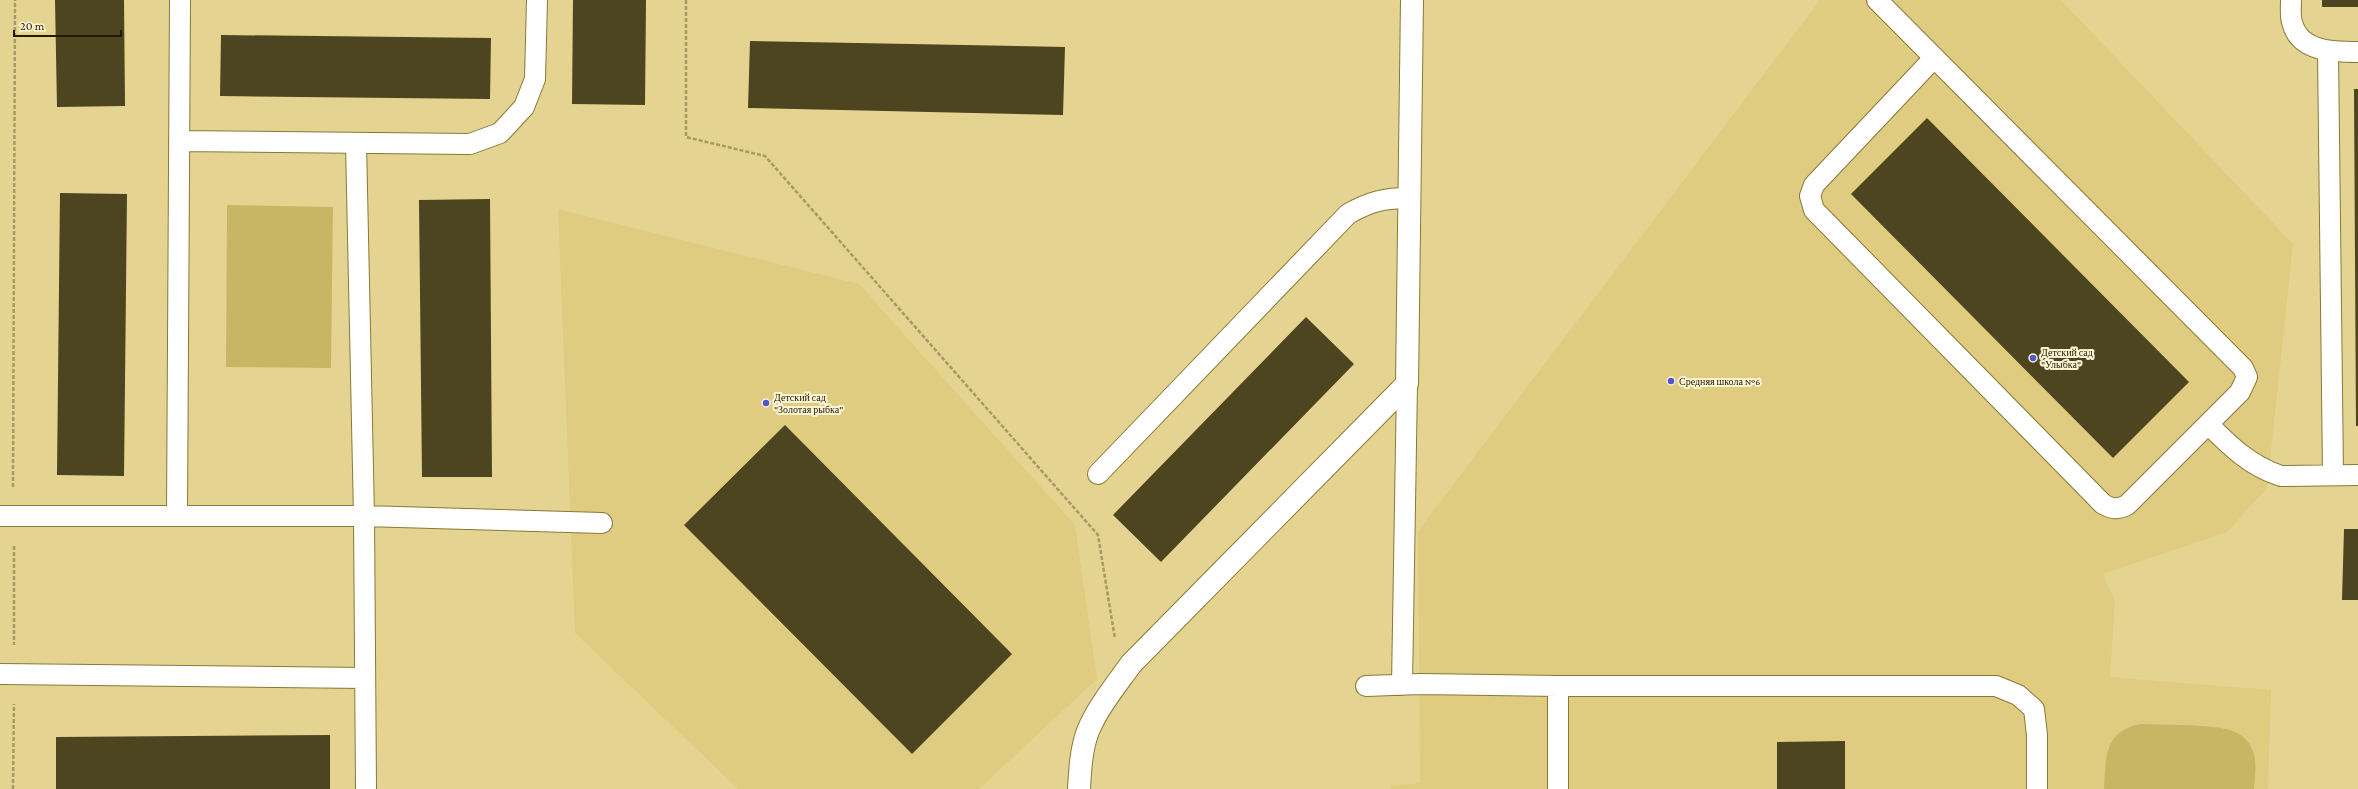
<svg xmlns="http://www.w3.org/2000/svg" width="2358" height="789" font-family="'Crimson Pro',serif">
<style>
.built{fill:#dfcc81}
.green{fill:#c9b664}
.building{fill:#4d4420}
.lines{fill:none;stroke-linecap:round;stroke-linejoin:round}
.lane-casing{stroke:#887937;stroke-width:22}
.street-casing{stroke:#887937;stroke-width:24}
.path{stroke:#a79963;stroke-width:2.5;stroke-dasharray:4 2;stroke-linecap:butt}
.lane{stroke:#fff;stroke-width:20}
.street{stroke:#fff;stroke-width:22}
.poi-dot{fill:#5157cd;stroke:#fdf5d4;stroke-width:1.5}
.labels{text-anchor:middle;stroke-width:4;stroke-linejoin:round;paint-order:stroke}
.poi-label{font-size:10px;fill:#201900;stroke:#fdf5d4;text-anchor:start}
</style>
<rect width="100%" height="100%" fill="#e5d491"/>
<!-- built -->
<path class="built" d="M1820,0H2061L2293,244L2267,488L2227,532L2103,574L2115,601L2110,677L2271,690L2268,789H1390V786L1420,783L1418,531Z
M558,209L859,284L1075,525L1097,679L979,789H738L575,633Z"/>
<!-- green -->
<path class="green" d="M227,205L333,207L331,368L226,367Z
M2141,724C2163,725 2215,724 2233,731C2241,734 2247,739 2251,747C2258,759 2255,775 2254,789H2104C2106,757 2104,731 2141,724Z"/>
<!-- building -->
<path class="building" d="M55,0H124L125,106L57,107Z
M573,0H646L645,105L572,104Z
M2322,0H2358V7H2322Z
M221,35L491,38L490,99L220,96Z
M750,41L1065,47L1063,115L748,108Z
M2354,89H2358V426H2356Z
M1927,118L2189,382L2113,458L1851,194Z
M60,193L127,194L124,476L57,475Z
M490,199L492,477H422L419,200Z
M1306,317L1354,364L1161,562L1113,515Z
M785,425L1012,654L912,754L684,525Z
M2344,529H2358V600H2342Z
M330,735V789H56V737Z
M1845,741V789H1777V742Z"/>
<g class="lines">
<!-- lane casing -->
<g class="lane-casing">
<path id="lane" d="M1877,0L2243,368L2247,377L2240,392L2127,505C2117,510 2112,509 2103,504L1814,210L1810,196L1814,185L1934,58
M2291,0C2291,7 2290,16 2292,22C2299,52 2333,52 2358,52
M2328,52L2333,475
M179,141L470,144L500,133L524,107L535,79L537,0
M356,143L364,516L366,789
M2208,424C2230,446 2250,466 2281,476L2358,475
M1098,474L1348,214C1371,201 1385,198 1410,198
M0,516H364L602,523
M177,516L180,0
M0,674L364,678
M1402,685L1407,384
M1366,686L1420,684L1558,686H1996L2018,695L2034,709L2037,735V789
M1558,686V789"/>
</g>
<!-- street casing -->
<g class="street-casing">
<path id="street" d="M1079,789C1080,771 1081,749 1088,731C1098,707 1116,685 1131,664L1407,384L1412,0"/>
</g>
<!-- path -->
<path class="path" d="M686,0V137L765,156L1098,535L1115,639
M13,487L15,0
M14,546V645
M13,789L14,704"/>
<!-- lane -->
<use href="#lane" class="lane"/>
<!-- street -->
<use href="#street" class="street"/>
</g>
<!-- markers -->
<g class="poi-dot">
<circle cx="2033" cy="358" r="4"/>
<circle cx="1671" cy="381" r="4"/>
<circle cx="766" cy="403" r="4"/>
</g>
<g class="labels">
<!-- poi labels -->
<g class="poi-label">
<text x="2041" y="356">Детский сад<tspan x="2041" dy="12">"Улыбка"</tspan></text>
<text x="1679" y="385">Средняя школа №6</text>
<text x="774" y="401">Детский сад<tspan x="774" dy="12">"Золотая рыбка"</tspan></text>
</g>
</g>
<!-- scale -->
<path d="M14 30v6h107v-6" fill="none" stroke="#201900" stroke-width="2"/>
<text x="20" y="30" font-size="12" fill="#201900" stroke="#fdf5d4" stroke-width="3" paint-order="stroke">20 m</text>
</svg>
